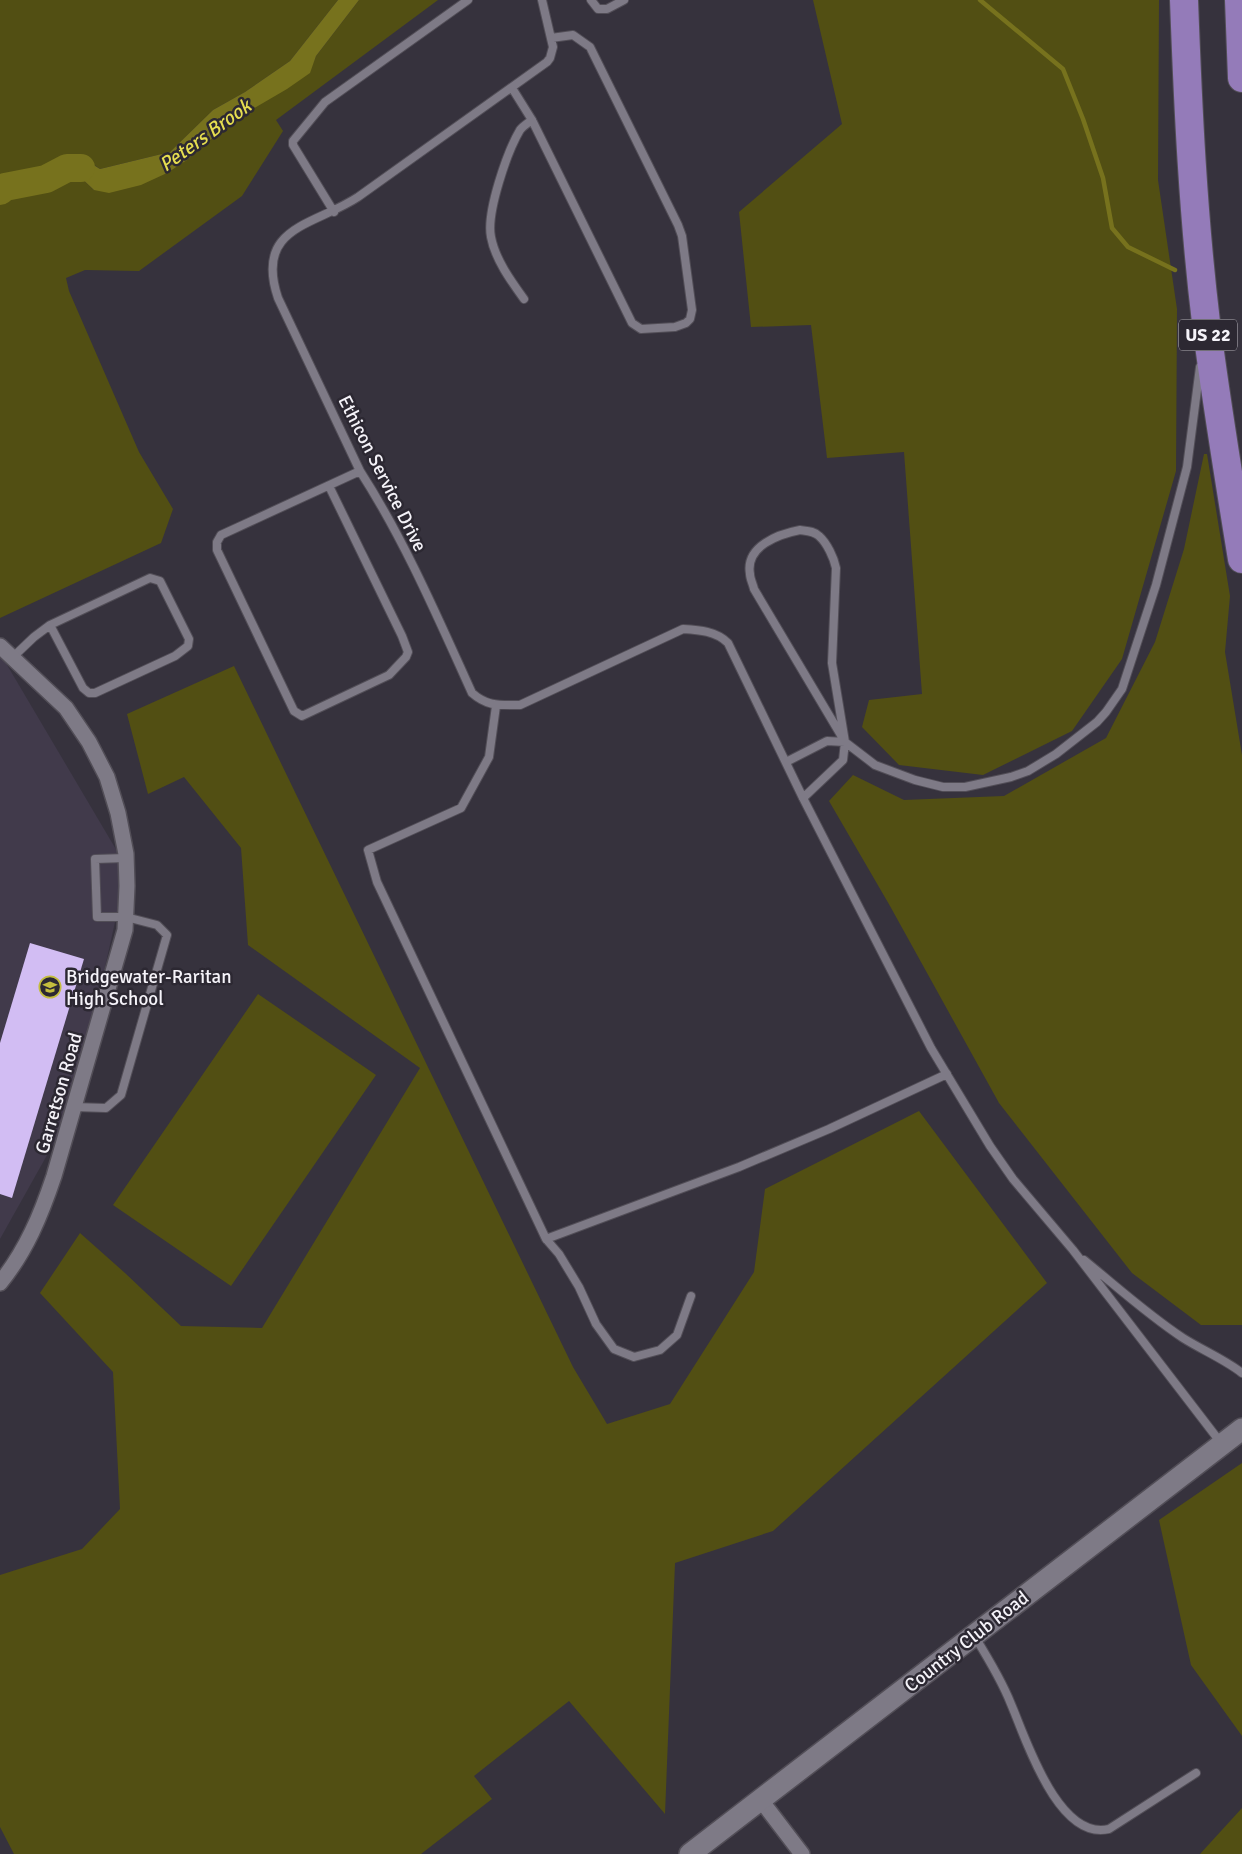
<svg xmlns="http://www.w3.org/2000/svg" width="1242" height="1854" font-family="Signika,sans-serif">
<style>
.built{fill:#413a4b}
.green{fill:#524f13}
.water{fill:#77721d}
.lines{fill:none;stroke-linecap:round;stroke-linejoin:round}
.stream{stroke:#77721d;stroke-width:4.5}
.river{stroke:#77721d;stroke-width:28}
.building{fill:#d2bdf3}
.lane-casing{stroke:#524e57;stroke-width:10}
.street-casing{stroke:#524e57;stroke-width:18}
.secondary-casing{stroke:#524e57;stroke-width:24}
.highway-casing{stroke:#524e57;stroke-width:30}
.lane{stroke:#7e7a86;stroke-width:8}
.street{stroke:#7e7a86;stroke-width:15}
.secondary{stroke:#7e7a86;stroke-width:21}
.highway{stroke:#947bb9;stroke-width:28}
.labels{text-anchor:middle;stroke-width:5;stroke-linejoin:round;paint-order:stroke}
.shield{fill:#2c2832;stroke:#b9b6bd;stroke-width:1}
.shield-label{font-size:18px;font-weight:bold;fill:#f5f3f9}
.street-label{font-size:19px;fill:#f5f3f9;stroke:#2c2832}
.poi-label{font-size:19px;fill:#f5f3f9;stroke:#2c2832;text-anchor:start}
.water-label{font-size:20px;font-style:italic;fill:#e6de50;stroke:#2c2832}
</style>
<rect width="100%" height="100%" fill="#36323d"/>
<!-- built -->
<path class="built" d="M0,653L127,868L74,1107L0,1239Z"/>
<!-- green -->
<path class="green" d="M0,0H338L290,61L245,92L213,110L170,152L100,169L90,162L46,178L62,174L76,173L94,190L212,138L232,121L309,73L316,56L359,0H438L276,120L283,131L242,196L139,271L85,270L66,278L69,291L139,452L173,509L161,543L0,618Z
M813,0H1159L1158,180L1177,309L1176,471L1122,659L1072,731L983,775L899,765L862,727L869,700L922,694L904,452L827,458L811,325L751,327L739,212L842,124Z
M1204,454H1207L1230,596L1225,652L1242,755V1325H1201L1132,1273L999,1103L890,906L829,801L853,775L904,800L1004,796L1106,738L1155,642L1184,549Z
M234,666L573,1367L607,1424L670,1404L754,1272L765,1189L919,1111L1047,1283L773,1531L675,1563L665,1814L569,1701L474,1776L492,1799L421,1854H14L0,1827V1575L82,1549L120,1509L113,1372L40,1293L80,1233L125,1273L181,1326L262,1328L420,1068L248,945L241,848L184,777L148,794L127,714Z
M258,994L376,1075L231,1286L113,1205Z
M1242,1463V1736L1191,1665L1159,1520Z
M1242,1808V1854H1200Z"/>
<!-- water -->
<path class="water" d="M338,0H359L316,56L310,73L287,89L232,121L187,160L167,173L141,185L109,193L94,190L76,173L62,174L46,179C61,158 79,154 100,169L170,152L213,110L245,92L290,61Z"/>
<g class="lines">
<!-- stream -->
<path class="stream" d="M980,0L1063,69L1083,119L1103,178L1112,228L1128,247L1175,270"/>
<!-- river -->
<path class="river" d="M0,191L5,187L46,179L67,168H81"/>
</g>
<!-- building -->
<path class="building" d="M30,943L84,959L12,1198L0,1194V1043Z"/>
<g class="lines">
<!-- lane casing -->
<g class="lane-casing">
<path id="lane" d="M542,0L553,47L550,58L547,62L358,197C314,226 254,226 278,298L360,471C405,541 438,618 472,693C488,707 500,705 520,705L683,629C699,630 716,631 728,643L803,798L931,1048L990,1146L1013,1179L1073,1250L1221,1443
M591,0L598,9H607L624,0
M512,88L532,120L632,323L641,329L675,327L686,323L690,319L692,310L682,236L678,225L590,47L573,35L551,38
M334,212L293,145V141L325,102L468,0
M524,299C511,281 495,259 491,237C486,213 507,152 520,130C523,126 528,123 532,120
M329,486L402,636L408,652L406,657L389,675L302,716L294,711L217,550V542L221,535L360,471
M800,530C807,531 814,531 819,536C827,543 834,558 836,568L832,663L845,742L754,589C753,584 750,579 750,574C745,546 779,534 800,530Z
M13,657L34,637L50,625L150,578L160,581L189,639L188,646L175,656L95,693H89L83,688L50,625
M496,706L489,757L461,808L368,850L377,882L546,1239L559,1254L579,1287L596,1324L614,1349L634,1357L660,1350L677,1335L691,1296
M786,762L827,741L845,742L875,765L915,780L943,787H965L1011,777L1028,771L1056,754L1097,722L1106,712L1122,689L1156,585L1187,467L1200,367
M803,798L843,760L845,742
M74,1107L106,1108L121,1095L167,935L157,925L126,917H97L95,859L126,858
M546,1239L739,1167L829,1129L947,1074
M1084,1260C1116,1286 1148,1315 1183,1338C1202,1350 1224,1359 1242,1373
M975,1637C988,1658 1002,1681 1011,1704C1026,1739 1058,1841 1109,1829L1196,1773"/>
</g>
<!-- street casing -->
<g class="street-casing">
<path id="street" d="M0,646L66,708L89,742L107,777L118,813L126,854L127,886L125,930L54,1176C41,1215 26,1251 0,1283
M760,1799L802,1854"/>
</g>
<!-- secondary casing -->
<g class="secondary-casing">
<path id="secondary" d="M690,1854L1242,1429"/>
</g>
<!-- highway casing -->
<g class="highway-casing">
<path id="highway" d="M1184,0C1188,108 1193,215 1206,322C1216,401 1229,480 1242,559
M1239,0L1242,78"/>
</g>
<!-- lane -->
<use href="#lane" class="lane"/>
<!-- street -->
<use href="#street" class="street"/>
<!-- secondary -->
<use href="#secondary" class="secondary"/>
<!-- highway -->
<use href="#highway" class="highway"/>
</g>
<!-- icons -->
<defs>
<g id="school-ring" transform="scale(1.125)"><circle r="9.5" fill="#2c2832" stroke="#c4bd3e" stroke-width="1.5"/><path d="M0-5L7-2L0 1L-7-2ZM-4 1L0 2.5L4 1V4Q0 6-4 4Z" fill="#c4bd3e"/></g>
</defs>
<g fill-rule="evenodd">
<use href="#school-ring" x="50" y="987"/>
</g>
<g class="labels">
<!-- shield labels -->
<rect class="shield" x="1179" y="319.5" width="58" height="31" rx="4"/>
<g class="shield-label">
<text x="1208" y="341">US 22</text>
</g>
<!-- street labels -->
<g class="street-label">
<text transform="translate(383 473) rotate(63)" y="7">Ethicon Service Drive</text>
<text transform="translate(58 1093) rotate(-74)" y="7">Garretson Road</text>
<text transform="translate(966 1641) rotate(-38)" y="7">Country Club Road</text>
</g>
<!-- poi labels -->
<g class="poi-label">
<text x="66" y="983">Bridgewater-Raritan<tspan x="66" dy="22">High School</tspan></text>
</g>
<!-- water labels -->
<g class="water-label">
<text transform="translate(205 135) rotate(-36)" y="7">Peters Brook</text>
</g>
</g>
</svg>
